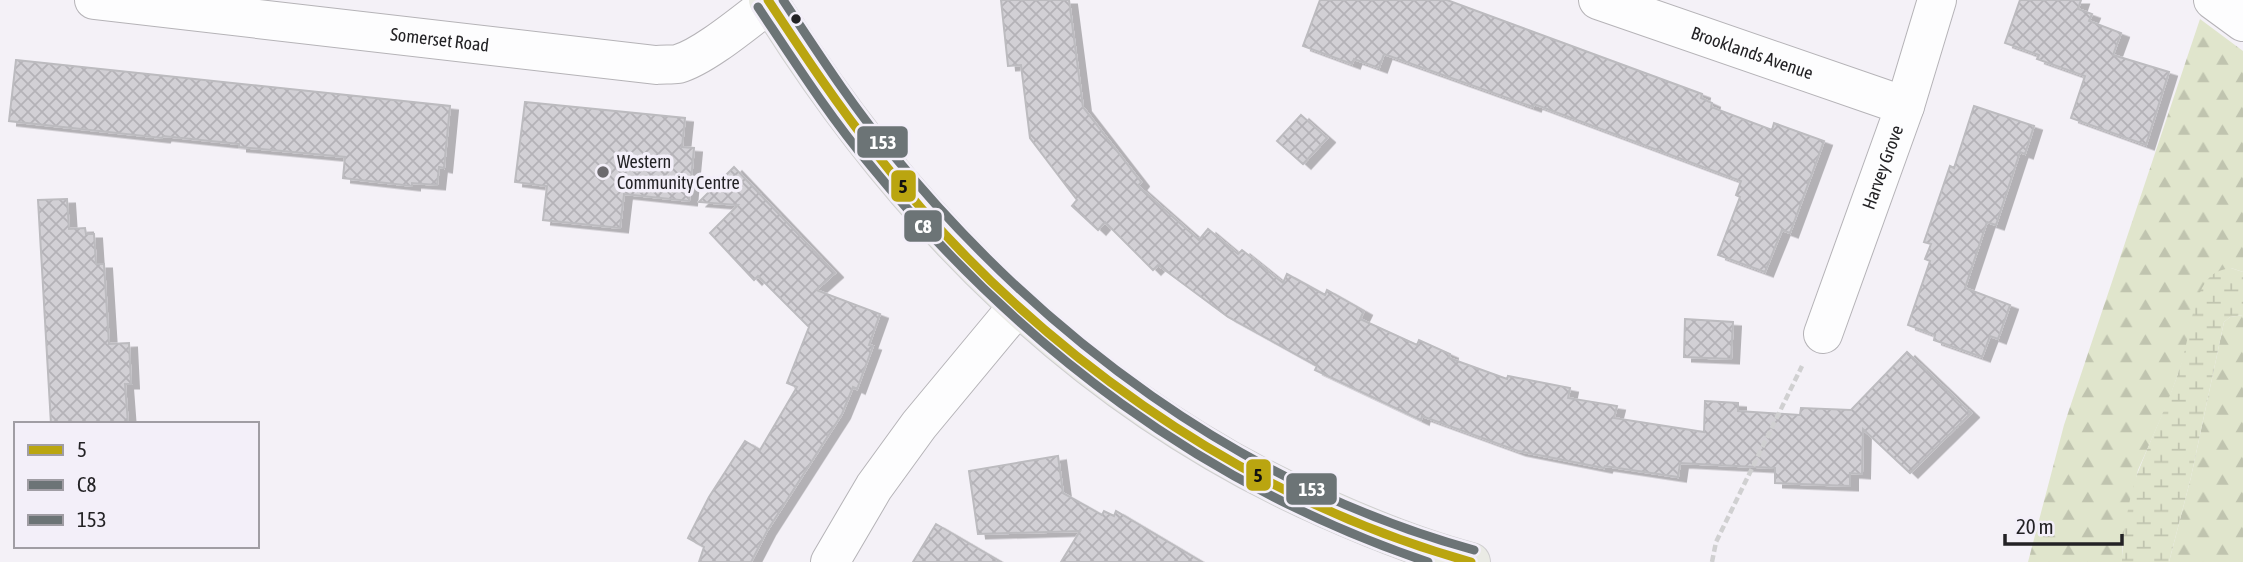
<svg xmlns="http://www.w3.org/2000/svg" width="2243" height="562" font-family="'Asap Condensed',sans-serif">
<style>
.forest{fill:url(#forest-firs)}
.wetland{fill:url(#wetland-marsh)}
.building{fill:url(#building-cross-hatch);stroke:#bcbbbf;stroke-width:2;filter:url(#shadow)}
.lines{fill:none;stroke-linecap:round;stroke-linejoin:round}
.minor-casing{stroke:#b5b3b7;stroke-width:40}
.major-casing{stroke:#cfced0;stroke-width:40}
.path{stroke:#d0d0d1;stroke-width:4.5;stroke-dasharray:7 3.5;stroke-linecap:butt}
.minor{stroke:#fdfdfe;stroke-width:38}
.major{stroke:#eaebe5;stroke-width:38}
.bus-1-casing{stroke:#f3eff9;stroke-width:14}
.bus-2-casing{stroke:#f3eff9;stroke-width:14}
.bus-3-casing{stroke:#f3eff9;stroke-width:14}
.bus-1{stroke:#baa510;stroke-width:9}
.bus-2{stroke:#6c7476;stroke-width:9}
.bus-3{stroke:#6c7476;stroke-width:9}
.bus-dot{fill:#232225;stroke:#f3eff9;stroke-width:2.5}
.poi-dot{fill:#6c6a6e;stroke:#f3eff9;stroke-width:2.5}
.labels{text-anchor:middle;stroke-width:7;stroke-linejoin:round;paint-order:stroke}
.street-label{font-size:18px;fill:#232225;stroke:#f3eff9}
.poi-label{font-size:18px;fill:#232225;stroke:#f3eff9;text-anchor:start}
.line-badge{stroke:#f3eff9;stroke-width:2.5}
.badge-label{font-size:19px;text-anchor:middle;font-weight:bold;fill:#fff}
.pale-badge-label{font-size:19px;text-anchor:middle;font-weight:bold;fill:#111}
</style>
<defs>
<pattern id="forest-firs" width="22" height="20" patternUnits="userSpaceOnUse" patternTransform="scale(1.75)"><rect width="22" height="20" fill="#e0e5cc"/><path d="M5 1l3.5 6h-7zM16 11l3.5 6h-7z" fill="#c0c4af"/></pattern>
<pattern id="wetland-marsh" width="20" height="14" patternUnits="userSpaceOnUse" patternTransform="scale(1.75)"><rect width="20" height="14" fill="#e0e5cc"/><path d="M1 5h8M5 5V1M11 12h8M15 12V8" fill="none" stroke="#c0c4af"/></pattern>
<pattern id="building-cross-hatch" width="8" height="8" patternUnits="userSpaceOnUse" patternTransform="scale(1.75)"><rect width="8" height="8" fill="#d2d0d5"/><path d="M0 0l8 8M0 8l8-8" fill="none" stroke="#b4b2b7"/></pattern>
<filter id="shadow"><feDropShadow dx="8" dy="4.5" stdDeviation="0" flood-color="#0004"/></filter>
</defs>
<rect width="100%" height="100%" fill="#f4f1f7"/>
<!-- forest -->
<path class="forest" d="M2200,19L2243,51V272L2231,268L2183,360L2168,402L2138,470L2122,545V562H2028L2064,425Z
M2243,315V562H2169L2191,477L2224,322L2230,317Z"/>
<!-- wetland -->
<path class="wetland" d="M2231,268L2243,272V315L2230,317L2224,322L2191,477L2169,562H2122C2122,536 2130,490 2140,467C2154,431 2171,398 2182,361C2189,338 2191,309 2202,288C2209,275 2216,270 2231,268Z"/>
<!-- building -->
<path class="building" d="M1001,0H1069L1083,107L1141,182L1138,186L1199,240L1208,229L1238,254L1242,250L1283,283L1287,274L1325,295L1327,290L1364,311L1360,319L1417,345L1419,340L1450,354L1449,358L1507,379L1508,376L1570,388L1568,398L1617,406L1614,418L1704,432L1705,401L1738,403V411L1800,415L1801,408L1851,410L1907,352L1971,413L1910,473L1863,429L1862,474L1850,473V486L1775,483V468L1680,463L1678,477L1605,466L1604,468L1518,451L1422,416L1421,420L1315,370L1317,366L1228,317L1158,265L1153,270L1105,222L1098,230L1072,206L1077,200L1030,138L1021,65L1008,66Z
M1320,0H1447L1702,94L1701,98L1712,103L1711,107L1772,130L1774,123L1824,141L1790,233L1782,230L1765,272L1718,255L1740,197L1736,195L1741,181L1534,104L1533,107L1384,54L1379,68L1354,59L1352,64L1303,46Z
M2020,0H2081L2078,9L2092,14L2089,21L2121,33L2113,55L2169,72L2146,145L2071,118L2085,76L2037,59L2039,55L2005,43Z
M16,60L450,106L444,168L439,167L437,185L412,183V186L343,178L345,157L239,147V144L163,136L162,138L9,121Z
M525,102L685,118L682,147L694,148L689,201L624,194L620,228L543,220L547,186L515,182Z
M1974,106L2034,126L2025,154L2020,152L1996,225L1987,222L1965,288L2010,305L1998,339L1990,336L1982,357L1934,340L1935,335L1908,325L1930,261L1925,259L1931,244L1924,242L1950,166L1954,168Z
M1301,115L1327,138L1303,164L1277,141Z
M734,167L835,273L816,290L880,314L869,345L873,346L857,389L853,387L842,414L767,531L751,562H699L704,547L688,538L709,497L745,441L760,450L797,387L787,383L809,327L758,276L754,280L710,233L738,205L699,202Z
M67,199L69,229L85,228L86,234H94L96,264H104L109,344L129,343L131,384H125L128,424H51L38,200Z
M1685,319L1733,322L1731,359L1684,357Z
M1058,456L1063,493L1102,515L1104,511L1114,516L1116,511L1202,562H1061L1080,531L978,534L969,471Z
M936,524L1001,562H913Z"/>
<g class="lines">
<!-- minor casing -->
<g class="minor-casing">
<g id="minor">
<path id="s1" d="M94,0L656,65C663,64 671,65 678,64C705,56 746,21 770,3"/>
<path id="s2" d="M1598,0L1905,106"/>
<path d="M2213,0L2243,22"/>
<path id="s3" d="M1823,334L1905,106L1937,0"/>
<path d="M830,562L874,487L919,425L1017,307"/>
</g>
</g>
<!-- major casing -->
<g class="major-casing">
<path id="major" d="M768,0C904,220 1088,404 1327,509C1374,530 1421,549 1471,562"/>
</g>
<!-- path -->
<path class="path" d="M1712,562L1716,542L1802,366"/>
<!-- minor -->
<use href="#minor" class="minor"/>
<!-- major -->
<use href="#major" class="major"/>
<!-- bus-1 casing -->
<g class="bus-1-casing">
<path id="bus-1" d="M768,0C803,53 838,106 878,156C1025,344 1240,498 1471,562"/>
</g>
<!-- bus-2 casing -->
<g class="bus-2-casing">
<path id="bus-2" d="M758,7C794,61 829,116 871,166C1019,347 1205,487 1428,562"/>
</g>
<!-- bus-3 casing -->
<g class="bus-3-casing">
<path id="bus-3" d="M783,0C817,51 850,103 890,151C1041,336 1242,486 1474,550"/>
</g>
<!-- bus-1 -->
<use href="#bus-1" class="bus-1"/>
<!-- bus-2 -->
<use href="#bus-2" class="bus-2"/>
<!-- bus-3 -->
<use href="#bus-3" class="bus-3"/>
</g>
<!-- markers -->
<circle class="bus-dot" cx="796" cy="19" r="6"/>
<circle class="poi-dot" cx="603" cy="172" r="7"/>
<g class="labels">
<!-- street labels -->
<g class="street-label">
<text dy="6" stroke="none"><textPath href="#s1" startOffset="348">Somerset Road</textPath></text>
<text dy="6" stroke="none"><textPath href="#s2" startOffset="163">Brooklands Avenue</textPath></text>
<text dy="6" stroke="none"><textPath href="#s3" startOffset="177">Harvey Grove</textPath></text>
</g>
<!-- poi labels -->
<g class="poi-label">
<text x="617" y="168">Western<tspan x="617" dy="21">Community Centre</tspan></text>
</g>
</g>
<g class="line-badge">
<rect x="856" y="125" width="53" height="34" rx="7" fill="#6c7476"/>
<rect x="890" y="169" width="27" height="34" rx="7" fill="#baa510"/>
<rect x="903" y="209" width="40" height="34" rx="7" fill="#6c7476"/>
<rect x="1245" y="458" width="27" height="34" rx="7" fill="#baa510"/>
<rect x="1285" y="472" width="53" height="34" rx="7" fill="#6c7476"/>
</g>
<g class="badge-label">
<text x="883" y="149">153</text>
<text x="923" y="233">C8</text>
<text x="1312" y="496">153</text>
</g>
<g class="pale-badge-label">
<text x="903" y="193">5</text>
<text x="1258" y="482">5</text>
</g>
<!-- legend -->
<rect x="14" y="422" width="245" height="126" fill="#f3eff9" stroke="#a09da4" stroke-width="2"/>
<rect x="28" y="445" width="35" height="10" fill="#baa510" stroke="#a09da4" stroke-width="2"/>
<text x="77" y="457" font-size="21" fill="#232225">5</text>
<rect x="28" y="480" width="35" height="10" fill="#6c7476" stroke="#a09da4" stroke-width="2"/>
<text x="77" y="492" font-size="21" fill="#232225">C8</text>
<rect x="28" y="515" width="35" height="10" fill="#6c7476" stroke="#a09da4" stroke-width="2"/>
<text x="77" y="527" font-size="21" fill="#232225">153</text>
<!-- scale -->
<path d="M2005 534v10h117v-10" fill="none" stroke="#232225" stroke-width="3.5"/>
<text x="2016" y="534" font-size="21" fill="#232225" stroke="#f3eff9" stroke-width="5" paint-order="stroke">20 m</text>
</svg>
